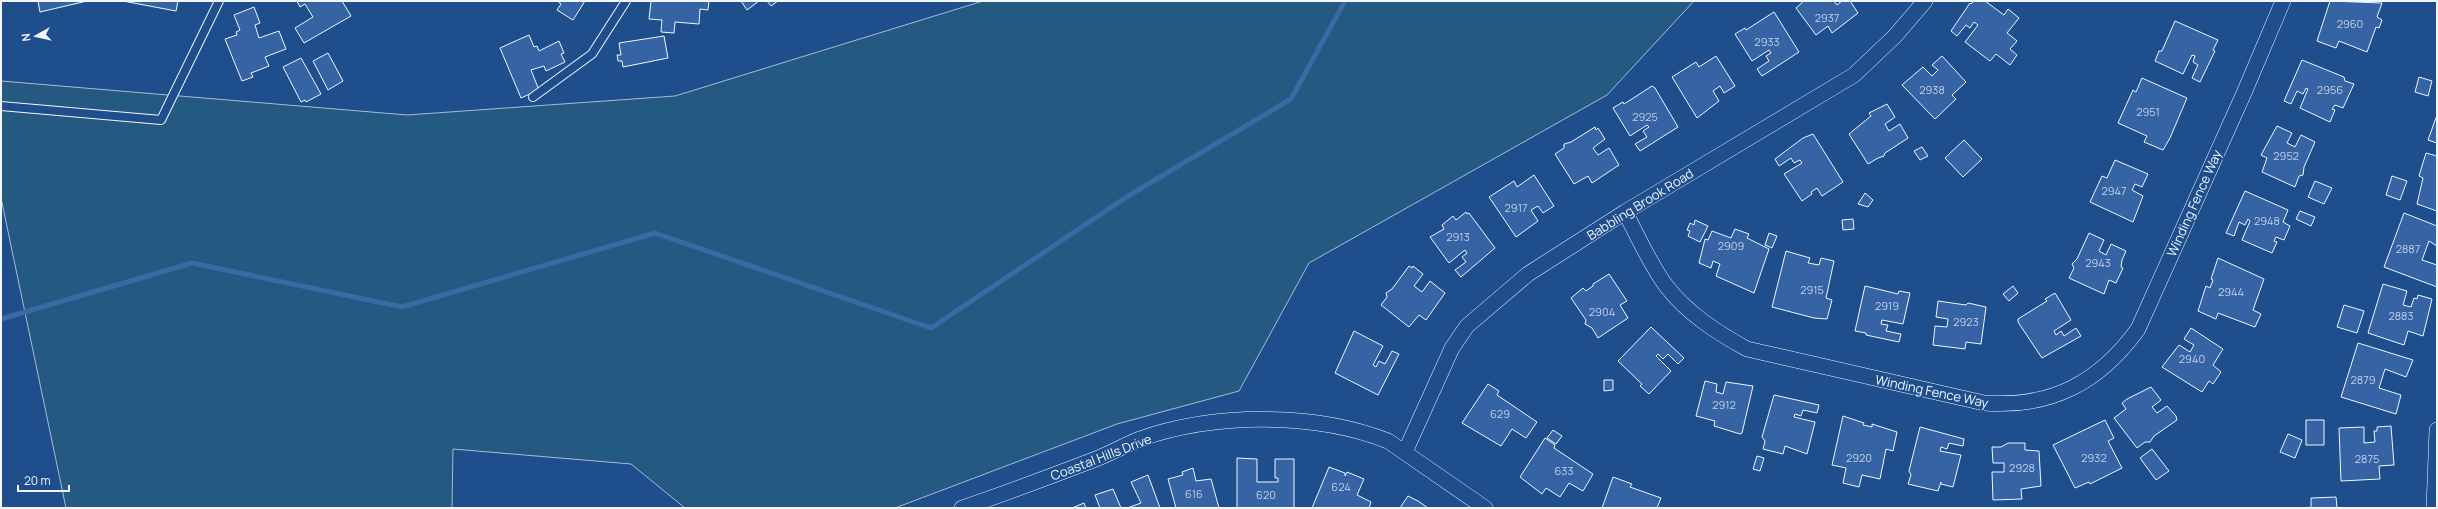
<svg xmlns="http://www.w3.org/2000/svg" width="2438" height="509" font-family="Manrope,sans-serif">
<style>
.grass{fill:#245a82;stroke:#a8bbd7}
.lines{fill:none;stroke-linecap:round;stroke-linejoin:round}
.stream{stroke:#3b69a3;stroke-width:5}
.building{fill:#3563a3;stroke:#f2f6ff}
.lane-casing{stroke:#f2f6ff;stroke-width:10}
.street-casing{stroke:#f2f6ff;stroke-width:16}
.lane{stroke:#1f4e8c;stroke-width:8}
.street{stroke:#1f4e8c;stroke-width:15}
.labels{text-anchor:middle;stroke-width:3;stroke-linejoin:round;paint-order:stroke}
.number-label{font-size:11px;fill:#c3d1e8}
.street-label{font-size:13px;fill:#f2f6ff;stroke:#1f4e8c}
</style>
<rect width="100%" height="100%" fill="#1f4e8c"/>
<!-- grass -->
<path class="grass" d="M983,1H1694L1607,95L1309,263L1239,391L1117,424L895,508H685L631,464L453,449L452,508H66L1,198V81L407,115L675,96Z"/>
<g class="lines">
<!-- stream -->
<path class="stream" d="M1,319L192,263L402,307L655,233L931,328L1128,196L1291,99L1345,1"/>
</g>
<!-- building -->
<path class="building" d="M38,1H87L40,12Z
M123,1H178L176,11Z
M297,1H342L351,16L304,43L295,28L313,17L305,4L300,7Z
M557,1H585L573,20L557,10L561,4Z
M651,1H709L708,10L700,9L699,24L675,22L674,33L661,32L662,20L649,19Z
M741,1H759L747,10Z
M767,1H778L771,6Z
M1804,1H1834L1837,5L1842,1H1850L1858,13L1832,33L1828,26L1816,35L1796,8Z
M1974,1H1985L2004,15L2008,9L2019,18L2007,33L2017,41L2010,49L2017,55L2010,65L1996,54L1990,61L1965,42L1978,25L1974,22L1970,28L1966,25L1957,36L1951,31L1970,3L1971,4Z
M2330,1L2382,3L2377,17L2382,20L2379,28L2376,27L2367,52L2339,41L2336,48L2317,41Z
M254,7L260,23L255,25L259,38L279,31L286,49L265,57L269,66L251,73L253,77L242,81L225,39L237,35L236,32L240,30L234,15Z
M1774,12L1799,52L1762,76L1757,69L1769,61L1766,56L1771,53L1769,50L1752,61L1735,34L1745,28L1746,30Z
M2175,21L2218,40L2213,50L2215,51L2200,82L2192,78L2198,65L2193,62L2195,56L2192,55L2183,74L2155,61L2159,51H2162Z
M529,35L534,47L537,46L539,51L559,41L564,53L561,54L565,62L546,71L544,66L531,70L539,90L521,98L500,48Z
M664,36L668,58L623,67L622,61H618L617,55H621L619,43Z
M328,53L343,81L328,90L313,61Z
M1716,56L1735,86L1724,93L1720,86L1713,91L1719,101L1697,118L1672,77L1696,62L1699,67Z
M1942,56L1966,82L1952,95L1956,99L1935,119L1902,85L1923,67L1932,76L1938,70L1932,65Z
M301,58L321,94L306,102L305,100L301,102L283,67Z
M2302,60L2344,77L2345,81L2354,84L2343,108L2335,105L2332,109L2335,110L2330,122L2300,108L2308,89L2306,88L2303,94L2297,91L2291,104L2284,101Z
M2419,77L2432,81L2428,96L2415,92Z
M2142,78L2187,98L2170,138L2163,150L2144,142L2147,136L2118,123L2133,90L2136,92Z
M1652,86L1655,88L1678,127L1640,151L1635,144L1647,137L1643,131L1649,127L1647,125L1630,136L1613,108L1623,102L1624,104Z
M1887,104L1895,117L1885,124L1889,131L1900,124L1908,138L1885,153L1884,156L1878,158L1868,164L1849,134L1871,116L1869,113Z
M2437,115V143L2428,140Z
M2277,126L2292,133L2287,143L2295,147L2301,135L2315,142L2304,167L2303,175L2299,176L2295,187L2262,172L2267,158L2261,155Z
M1595,127L1596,130L1598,128L1605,139L1593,148L1598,155L1609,148L1619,165L1592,183L1588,176L1574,184L1555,154L1564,148V144L1571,142Z
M1813,134L1843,182L1822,196L1817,188L1811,192L1812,194L1802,201L1784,174L1802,163L1800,160L1794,163L1791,158L1779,166L1775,159L1803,138Z
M1964,140L1982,159L1963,177L1945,158Z
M1922,147L1928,156L1920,160L1914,151Z
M2426,153L2437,156V211L2417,204L2423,178L2419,176Z
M2115,160L2148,174L2142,187L2135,184L2132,190L2143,196L2133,222L2090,202L2102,176L2107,178Z
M1534,175L1554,206L1543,213L1538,206L1531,210L1538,221L1516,237L1489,197L1514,181L1517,187Z
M2392,176L2407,181L2400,200L2386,195Z
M2315,181L2332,188L2324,204L2308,197Z
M2245,191L2288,210L2283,222L2290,226L2284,240L2276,237L2274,241L2277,242L2272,253L2242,240L2250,221L2248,219L2245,225L2239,222L2234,236L2226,233Z
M1865,193L1873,200L1868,207L1858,204Z
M2300,211L2315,217L2311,226L2296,219Z
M1466,212L1467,214L1469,213L1495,248L1461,277L1455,270L1466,262L1462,257L1467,253L1465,250L1449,263L1430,237L1444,229L1442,225L1453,216L1456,220Z
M2404,213L2437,226V246L2429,241L2422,260L2437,265V287L2384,267Z
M1853,219L1854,229L1843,230L1842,220Z
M1695,220L1708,226L1700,242L1688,236L1690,231L1687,230L1690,223L1694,225Z
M1735,229L1749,234L1747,238L1769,249L1754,293L1716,276L1720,264L1713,261L1711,268L1699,263L1705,239L1708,240L1712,231L1731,238Z
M1769,233L1777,236L1772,248L1765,245Z
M2089,233L2104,240L2099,251L2106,255L2111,244L2126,251L2122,260L2121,267L2123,268L2116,283L2109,280L2104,294L2069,278L2074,268L2072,264L2077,259Z
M1786,251L1810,258L1808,263L1819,265L1821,258L1834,261L1826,298L1832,300L1827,319L1814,318L1772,307Z
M2218,258L2264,279L2253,310L2261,314L2255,327L2218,313L2216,319L2198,311L2206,286L2210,288L2213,280L2211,279Z
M1409,266L1412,268L1413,266L1423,274L1414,286L1422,292L1430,281L1445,293L1426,320L1419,315L1409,327L1381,305L1387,297L1386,293L1392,289Z
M1609,274L1627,301L1620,305L1628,318L1598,338L1592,328L1585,324L1586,320L1571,298L1583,288L1586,291L1593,286V284Z
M2383,284L2407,291L2403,305L2411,307L2414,298L2417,299L2418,295L2432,299L2423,336L2408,331L2404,345L2368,333Z
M1865,286L1898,294L1899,291L1910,293L1903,324L1882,320L1881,324L1888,325L1886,331L1901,334L1899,342L1866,335V333L1855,331Z
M2013,286L2018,293L2009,301L2003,294Z
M2055,293L2071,320L2054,331L2056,335L2061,331L2064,336L2076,328L2081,336L2042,358L2018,322V319L2047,301L2045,299Z
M1938,301L1966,305L1968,303L1986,307L1981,344L1966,342L1965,349L1933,345L1935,326L1947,327L1948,319L1936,317Z
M2344,305L2364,311L2357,333L2337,327Z
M1651,327L1684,358L1678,364L1668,354L1663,359L1658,354L1656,356L1671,371L1649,394L1640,386L1642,384L1618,361Z
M2191,328L2223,349L2213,365L2221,372L2213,384L2209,381L2202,392L2162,367L2179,345L2190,352L2194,345L2184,339Z
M1354,331L1383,346L1373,365L1376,367L1379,361L1385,364L1392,351L1399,354L1378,395L1335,373Z
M2358,343L2413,360L2406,377L2385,369L2379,388L2401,395L2396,414L2341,397Z
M1604,380H1613V390L1604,391Z
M1705,381L1717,384L1716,392L1723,394L1726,382L1753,386L1742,433L1740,434L1714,426L1715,421L1696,416Z
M1488,384L1499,391L1497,395L1537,422L1526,438L1512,429L1501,446L1462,423Z
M2151,387L2161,400L2152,407L2157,413L2167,406L2176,416L2177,420L2154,436L2150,442H2145L2137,448L2114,418L2126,409L2122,403L2127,399Z
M1774,395L1819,405L1817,413L1803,410L1801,416L1795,414L1794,417L1815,422L1807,454L1785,446L1783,454L1763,449L1765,441L1762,437Z
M1843,416L1864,423L1863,425L1872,427V424L1897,432L1893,451L1886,449L1880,479L1862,475L1859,487L1843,483L1846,468L1832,465Z
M2105,420L2114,438L2108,441L2122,468L2090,484L2089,482L2075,488L2053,445Z
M2306,420H2324V445H2306Z
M2391,426L2394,465L2379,466L2380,479L2341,481L2339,428L2364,427V443L2375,442L2374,431H2377V427Z
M1920,427L1964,439L1963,446L1949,443L1947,449L1941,447L1940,451L1961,455L1953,487L1941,484V482L1938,491L1908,484L1911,475L1909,471Z
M1553,430L1562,436L1556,444L1547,438Z
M2288,434L2302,440L2295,458L2280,452Z
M1545,438L1555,445L1554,448L1593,474L1583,491L1569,483L1560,497L1546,488L1542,494L1520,477Z
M2008,443H2025V450L2039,451L2041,486L2021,489L2022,499L1993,500L1992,472H2004V463H1993L1992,447H2001Z
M2152,449L2169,471L2156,480L2140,458Z
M1757,456L1764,458L1760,471L1753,469Z
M1237,458L1257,459V482H1278V478H1275V459H1294V508H1237Z
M1329,467L1345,473V476L1347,472L1364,479L1357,495L1371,502L1369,508H1312Z
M1193,468L1196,481L1211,479L1219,508H1176L1168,479L1183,475L1182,472Z
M1148,475L1160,508H1127L1141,503L1131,482Z
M1613,477L1632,484L1630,487L1661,498L1657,508H1602Z
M1113,489L1121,508H1100L1095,495Z
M1408,496L1418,501L1428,508H1400Z
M2336,497L2337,508H2311V498Z
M1084,503L1086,508H1065H1072Z"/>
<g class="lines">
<!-- lane casing -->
<g class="lane-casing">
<path id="lane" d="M533,97L592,54L626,1
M1,106L161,120L219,1"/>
</g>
<!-- street casing -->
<g class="street-casing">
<path id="street" d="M1625,212C1637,235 1652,268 1667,287C1688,314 1718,333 1747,349L1984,403C2051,408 2099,383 2138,329L2244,93L2283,1
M1405,452L1452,348L1467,326L1528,274L1625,212L1854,75L1895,36L1925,1
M962,508C1007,493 1051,476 1096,459C1111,453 1125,445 1140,439C1214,413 1315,412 1388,441L1485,508
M2434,508L2437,430"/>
</g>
<!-- lane -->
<use href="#lane" class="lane"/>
<!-- street -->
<use href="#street" class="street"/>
</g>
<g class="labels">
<!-- number labels -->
<g class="number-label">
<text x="1827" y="22">2937</text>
<text x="2350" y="28">2960</text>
<text x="1767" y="46">2933</text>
<text x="1932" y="94">2938</text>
<text x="2330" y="94">2956</text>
<text x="2148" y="116">2951</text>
<text x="1645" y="121">2925</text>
<text x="2286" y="160">2952</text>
<text x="2114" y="195">2947</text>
<text x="1516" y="212">2917</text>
<text x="2267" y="225">2948</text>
<text x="1458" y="241">2913</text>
<text x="1731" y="250">2909</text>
<text x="2408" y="253">2887</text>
<text x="2098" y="267">2943</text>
<text x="1812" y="294">2915</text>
<text x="2231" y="296">2944</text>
<text x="1887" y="310">2919</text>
<text x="1602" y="316">2904</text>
<text x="2401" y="320">2883</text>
<text x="1966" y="326">2923</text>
<text x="2192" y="363">2940</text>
<text x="2363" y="384">2879</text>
<text x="1724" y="409">2912</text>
<text x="1500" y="418">629</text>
<text x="1859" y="462">2920</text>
<text x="2094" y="462">2932</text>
<text x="2367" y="463">2875</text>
<text x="2022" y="472">2928</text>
<text x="1564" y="475">633</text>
<text x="1341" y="491">624</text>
<text x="1194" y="498">616</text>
<text x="1266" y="499">620</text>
</g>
<!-- street labels -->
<g class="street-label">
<text transform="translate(2194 203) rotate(-66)" y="5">Winding Fence Way</text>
<text transform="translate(1640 204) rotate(-32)" y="5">Babbling Brook Road</text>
<text transform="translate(1932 391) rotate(12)" y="5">Winding Fence Way</text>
<text transform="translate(1101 457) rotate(-21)" y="5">Coastal Hills Drive</text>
</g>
</g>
<!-- border -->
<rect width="2438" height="509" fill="none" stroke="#f2f6ff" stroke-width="4"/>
<!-- north arrow -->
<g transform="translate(36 36) rotate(262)" stroke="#1f4e8c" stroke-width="3" paint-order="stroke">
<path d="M0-3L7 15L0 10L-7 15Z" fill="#f2f6ff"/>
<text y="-6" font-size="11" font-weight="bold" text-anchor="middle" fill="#f2f6ff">N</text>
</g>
<!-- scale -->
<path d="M18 485v6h51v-6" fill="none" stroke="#f2f6ff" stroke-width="2"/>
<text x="24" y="485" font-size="12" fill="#f2f6ff" stroke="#1f4e8c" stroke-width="3" paint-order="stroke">20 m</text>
</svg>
